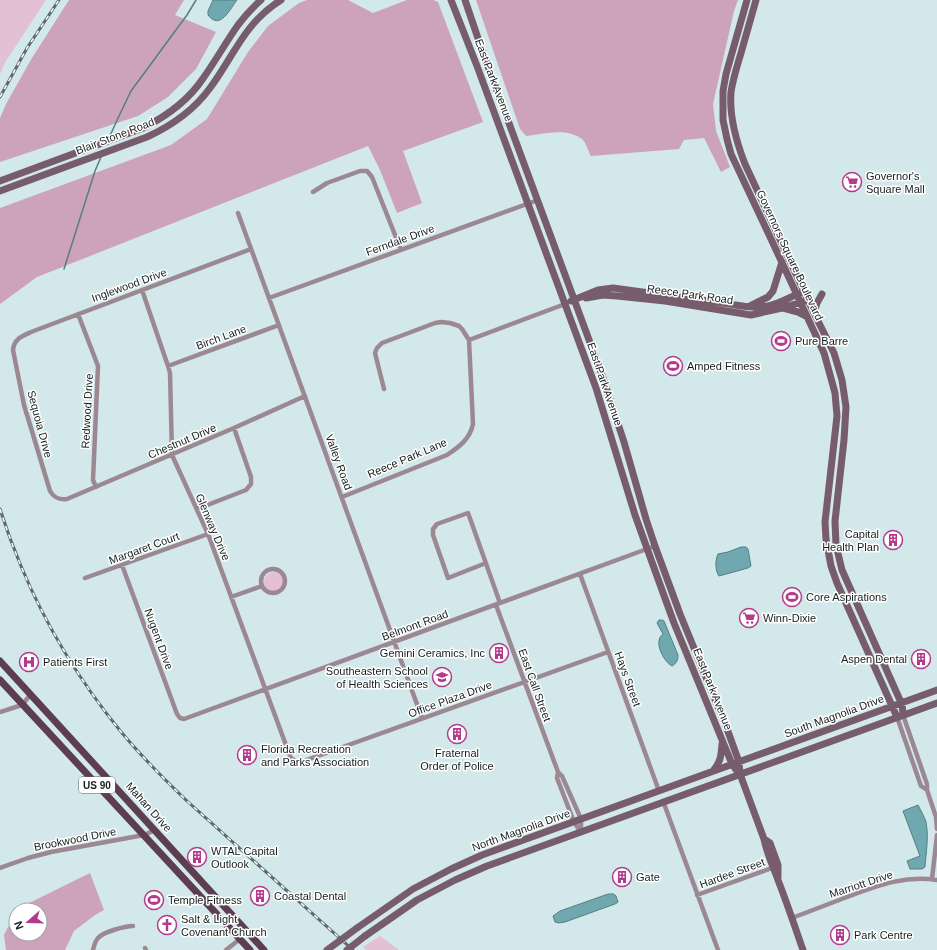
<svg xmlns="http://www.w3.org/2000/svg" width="937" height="950" font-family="Helvetica,sans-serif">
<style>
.green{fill:#e3c0d4}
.forest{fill:#cda2bb}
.water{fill:#70a8b0;stroke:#557f84}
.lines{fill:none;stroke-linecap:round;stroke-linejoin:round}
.stream{stroke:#557f84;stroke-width:1.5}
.street{stroke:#9b8892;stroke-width:4.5}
.secondary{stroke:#775d6c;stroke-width:7}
.primary{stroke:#5d3e51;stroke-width:7}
.rail-casing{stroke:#5c6a6c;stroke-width:3}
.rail{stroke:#fff;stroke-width:1.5;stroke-dasharray:4.5;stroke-linecap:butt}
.secondary-bridge{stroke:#775d6c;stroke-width:7}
.labels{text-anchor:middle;stroke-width:3;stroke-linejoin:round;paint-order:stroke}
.shield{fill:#fff;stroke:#5b6262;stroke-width:1}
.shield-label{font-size:10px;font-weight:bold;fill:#151e1f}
.street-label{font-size:11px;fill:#151e1f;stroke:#fff}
.poi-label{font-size:11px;fill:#151e1f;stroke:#fff;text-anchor:start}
</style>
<rect width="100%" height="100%" fill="#d2e8eb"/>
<!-- green -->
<path class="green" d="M0,0H46L6,61L0,74Z
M264 582a10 10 0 1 1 20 0a10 10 0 1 1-20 0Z
M380,936L399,950H366L363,947Z"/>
<!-- forest -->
<path class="forest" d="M69,0H184L175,15L216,32L196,69L168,97L138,116L0,162V118L6,104L32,58Z
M307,0H348L373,13L407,0H433L438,2L483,122L403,151L422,203L397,213L380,170L368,146L37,277L0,304V208L171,145L207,119L248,52L268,26L299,3Z
M476,0H738L734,11L713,104L716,131L730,167L721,172L704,138L684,140L679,149L591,156C588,151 586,142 582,139C566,127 544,134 526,136L520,129Z
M90,873L104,910L95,915L74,931L65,950H6L4,935L16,912V934H40V910H17V909Z"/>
<!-- water -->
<path class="water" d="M213,0H237C230,9 220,31 208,15V11Z
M741,547H746L748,549L751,566L748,568L719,576C715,571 715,560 718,554L728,552Z
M659,620H662L664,621L678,655C678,660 677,663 672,666C663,661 653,641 663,634L657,623Z
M918,805C921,811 924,816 926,822C929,837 926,852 925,867L922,869H910L907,861L920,856L903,811Z
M608,894H614L616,896L618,902L615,904L565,922L559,923L555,922L553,916L560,911Z"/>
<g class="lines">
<!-- stream -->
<path class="stream" d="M109,138L119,116L131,91L187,15L196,0
M64,269L95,171L101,157"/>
<!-- street -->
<path class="street" d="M313,192L327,183L360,171H367L372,177L401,250
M238,213L422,718
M251,249L31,332C22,336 14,339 13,350L24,405L50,491C54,498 59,500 67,499L234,428L305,396
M142,290L168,366L170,373L172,455L208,534L290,756L291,758L298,763L608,652
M269,298L538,200
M78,314L98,366L93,480L96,487
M469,340L565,304
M168,366L279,325
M342,497L447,455C459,447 470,439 473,424L469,340L462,329L459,326L450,323L441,322L435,323L382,343L377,348L375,353L384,389
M197,509L246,490L251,484V477L234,428
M486,563L448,578L433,535V529L437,524L468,513L472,524L500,603
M122,565L177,714L180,718L184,719L655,546
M261 581a12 12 0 1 1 24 0a12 12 0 1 1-24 0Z
M580,574L659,791
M85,578L208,534
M231,597L262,586
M496,605L558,772L562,776L581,819V832
M0,712L22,705L31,694
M903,715L927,784V790L936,817L937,829
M897,717L921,786L927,790
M558,772L557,778L574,822L580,831
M663,801L718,950
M0,868L28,858L51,852L144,835L155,830
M932,879L937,835
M697,895L772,868
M792,918C810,911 829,904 847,897C877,886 904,875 937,880
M145,948L146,950
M93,950C94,946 95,941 98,938C103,932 125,926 133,926
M226,950L240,939"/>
<!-- secondary -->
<path class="secondary" d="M451,0L477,66L596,388L635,515L662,590L674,623L732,764L739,774
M465,0L482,50L602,375L624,442L646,519L655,546L680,614L726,726L739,762L740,774L764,839C767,854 773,866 778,880C787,903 795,927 803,950
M747,0L726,74L723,91V120L727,139L731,154L771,239L824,353L832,382L835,393L837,416L825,522L826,539L831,566L837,583L897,717
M756,0C751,18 746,35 741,53C737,66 733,79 731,92C729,117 736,141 745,164L814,313L834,353L842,380L846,407L844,440L835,521L836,545L842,570L899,698L902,703L903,715
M0,181L143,128C167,116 189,100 204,77C216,60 226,42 238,25C245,16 252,8 261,0
M0,191L147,137C171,126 194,110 210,88C234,56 244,23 281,0
M586,298L603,295L617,296L665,301L751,315L782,308L805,301
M571,301L598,290L613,288L723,303C737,305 753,309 768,306C779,304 790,297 800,293
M750,306L768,297L773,291L782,262
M783,308L798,312L806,316
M814,313L817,303L822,294
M713,771C721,761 721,756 722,744
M764,839L770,843L778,865V877
M357,928L413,889L451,869L482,855L937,690
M365,936L417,900L455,880L487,866L937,703"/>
<!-- primary -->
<path class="primary" d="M0,661L264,950
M0,680L250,950"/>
<!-- rail casing -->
<g class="rail-casing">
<path id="rail" d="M0,97L27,48L59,0
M0,509C6,528 13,547 21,566C46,626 81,683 122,733C143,758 165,780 187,801L353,950"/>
</g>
<!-- rail -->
<use href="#rail" class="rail"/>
<!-- secondary-bridge -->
<path class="secondary-bridge" d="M327,950L357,928
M347,950L365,936"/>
</g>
<!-- icons -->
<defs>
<g id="supermarket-ring" transform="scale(1)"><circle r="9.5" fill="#fff" stroke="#b43a8d" stroke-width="1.5"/><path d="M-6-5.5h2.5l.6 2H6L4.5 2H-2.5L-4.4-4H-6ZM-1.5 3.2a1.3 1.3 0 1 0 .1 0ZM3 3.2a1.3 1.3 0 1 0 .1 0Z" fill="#b43a8d"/></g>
<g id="stadium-ring" transform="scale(1)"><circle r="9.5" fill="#fff" stroke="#b43a8d" stroke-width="1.5"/><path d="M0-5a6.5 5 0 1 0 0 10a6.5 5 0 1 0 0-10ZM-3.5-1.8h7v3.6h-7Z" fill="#b43a8d"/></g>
<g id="building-ring" transform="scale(1)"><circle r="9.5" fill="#fff" stroke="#b43a8d" stroke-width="1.5"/><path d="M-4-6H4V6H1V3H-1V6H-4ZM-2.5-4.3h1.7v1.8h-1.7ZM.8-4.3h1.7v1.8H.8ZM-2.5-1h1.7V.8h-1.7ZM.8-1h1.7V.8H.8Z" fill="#b43a8d"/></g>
<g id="hospital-ring" transform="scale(1)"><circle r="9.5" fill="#fff" stroke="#b43a8d" stroke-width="1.5"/><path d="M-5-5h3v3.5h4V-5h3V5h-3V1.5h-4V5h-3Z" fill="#b43a8d"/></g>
<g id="school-ring" transform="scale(1)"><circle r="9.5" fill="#fff" stroke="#b43a8d" stroke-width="1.5"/><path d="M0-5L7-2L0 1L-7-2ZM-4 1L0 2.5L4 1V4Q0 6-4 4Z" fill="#b43a8d"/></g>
<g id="church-ring" transform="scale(1)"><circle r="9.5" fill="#fff" stroke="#b43a8d" stroke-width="1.5"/><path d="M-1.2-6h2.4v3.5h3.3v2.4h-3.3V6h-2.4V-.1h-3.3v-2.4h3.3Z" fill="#b43a8d"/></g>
</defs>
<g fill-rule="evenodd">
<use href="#supermarket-ring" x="852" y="182"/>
<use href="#stadium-ring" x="781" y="341"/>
<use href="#stadium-ring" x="673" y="366"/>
<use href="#building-ring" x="893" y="540"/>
<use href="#stadium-ring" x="792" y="597"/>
<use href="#supermarket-ring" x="749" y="618"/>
<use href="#building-ring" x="499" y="653"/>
<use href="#building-ring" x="921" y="659"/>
<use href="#hospital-ring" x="29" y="662"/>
<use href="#school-ring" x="442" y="677"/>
<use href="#building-ring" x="457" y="734"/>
<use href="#building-ring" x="247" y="755"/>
<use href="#building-ring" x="197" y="857"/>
<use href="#building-ring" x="622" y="877"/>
<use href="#building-ring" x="260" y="896"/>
<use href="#stadium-ring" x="154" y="900"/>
<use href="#church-ring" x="167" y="925"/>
<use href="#building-ring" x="840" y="935"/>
</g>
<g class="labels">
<!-- shield labels -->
<rect class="shield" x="79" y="777" width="36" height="16" rx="3"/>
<g class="shield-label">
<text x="97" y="789">US 90</text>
</g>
<!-- street labels -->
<g class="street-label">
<text transform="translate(494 80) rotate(69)" y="4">East Park Avenue</text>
<text transform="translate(115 136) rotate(-21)" y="4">Blair Stone Road</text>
<text transform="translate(400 240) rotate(-20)" y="4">Ferndale Drive</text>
<text transform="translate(790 255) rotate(65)" y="4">Governors Square Boulevard</text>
<text transform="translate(129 285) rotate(-20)" y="4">Inglewood Drive</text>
<text transform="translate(690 294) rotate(8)" y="4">Reece Park Road</text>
<text transform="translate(221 337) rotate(-20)" y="4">Birch Lane</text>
<text transform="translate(605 384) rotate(71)" y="4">East Park Avenue</text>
<text transform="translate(87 411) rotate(-87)" y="4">Redwood Drive</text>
<text transform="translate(40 424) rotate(75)" y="4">Sequoia Drive</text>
<text transform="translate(182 441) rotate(-23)" y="4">Chestnut Drive</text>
<text transform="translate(407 458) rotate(-23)" y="4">Reece Park Lane</text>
<text transform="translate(339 462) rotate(70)" y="4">Valley Road</text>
<text transform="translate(213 527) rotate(67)" y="4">Glenway Drive</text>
<text transform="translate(144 548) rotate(-20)" y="4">Margaret Court</text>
<text transform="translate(415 625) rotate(-20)" y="4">Belmont Road</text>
<text transform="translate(159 639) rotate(70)" y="4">Nugent Drive</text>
<text transform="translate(628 679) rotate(70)" y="4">Hays Street</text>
<text transform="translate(535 685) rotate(70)" y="4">East Call Street</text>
<text transform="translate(713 689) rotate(68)" y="4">East Park Avenue</text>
<text transform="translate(450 699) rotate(-20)" y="4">Office Plaza Drive</text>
<text transform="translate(834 716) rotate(-20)" y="4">South Magnolia Drive</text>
<text transform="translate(149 807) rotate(48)" y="4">Mahan Drive</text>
<text transform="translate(521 830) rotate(-20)" y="4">North Magnolia Drive</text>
<text transform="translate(75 839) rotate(-11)" y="4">Brookwood Drive</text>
<text transform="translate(732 873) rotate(-20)" y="4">Hardee Street</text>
<text transform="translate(861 884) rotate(-18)" y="4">Marriott Drive</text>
</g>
<!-- poi labels -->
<g class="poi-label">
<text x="866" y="180">Governor's<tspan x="866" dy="13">Square Mall</tspan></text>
<text x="795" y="345">Pure Barre</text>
<text x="687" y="370">Amped Fitness</text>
<text x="879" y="538" text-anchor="end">Capital<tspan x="879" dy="13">Health Plan</tspan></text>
<text x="806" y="601">Core Aspirations</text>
<text x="763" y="622">Winn-Dixie</text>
<text x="485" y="657" text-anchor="end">Gemini Ceramics, Inc</text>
<text x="907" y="663" text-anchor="end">Aspen Dental</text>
<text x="43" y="666">Patients First</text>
<text x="428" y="675" text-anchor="end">Southeastern School<tspan x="428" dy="13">of Health Sciences</tspan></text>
<text x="261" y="753">Florida Recreation<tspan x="261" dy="13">and Parks Association</tspan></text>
<text x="457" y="757" text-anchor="middle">Fraternal<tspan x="457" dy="13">Order of Police</tspan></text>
<text x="211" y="855">WTAL Capital<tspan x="211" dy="13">Outlook</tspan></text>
<text x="636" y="881">Gate</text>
<text x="274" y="900">Coastal Dental</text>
<text x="168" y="904">Temple Fitness</text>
<text x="181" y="923">Salt &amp; Light<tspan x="181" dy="13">Covenant Church</tspan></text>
<text x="854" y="939">Park Centre</text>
</g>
</g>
<!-- north arrow -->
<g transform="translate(28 922) rotate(250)"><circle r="19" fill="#ffffff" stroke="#a1a5a5"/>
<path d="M0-3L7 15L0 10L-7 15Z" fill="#b43a8d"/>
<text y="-6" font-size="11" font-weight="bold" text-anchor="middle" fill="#151e1f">N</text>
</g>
</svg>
